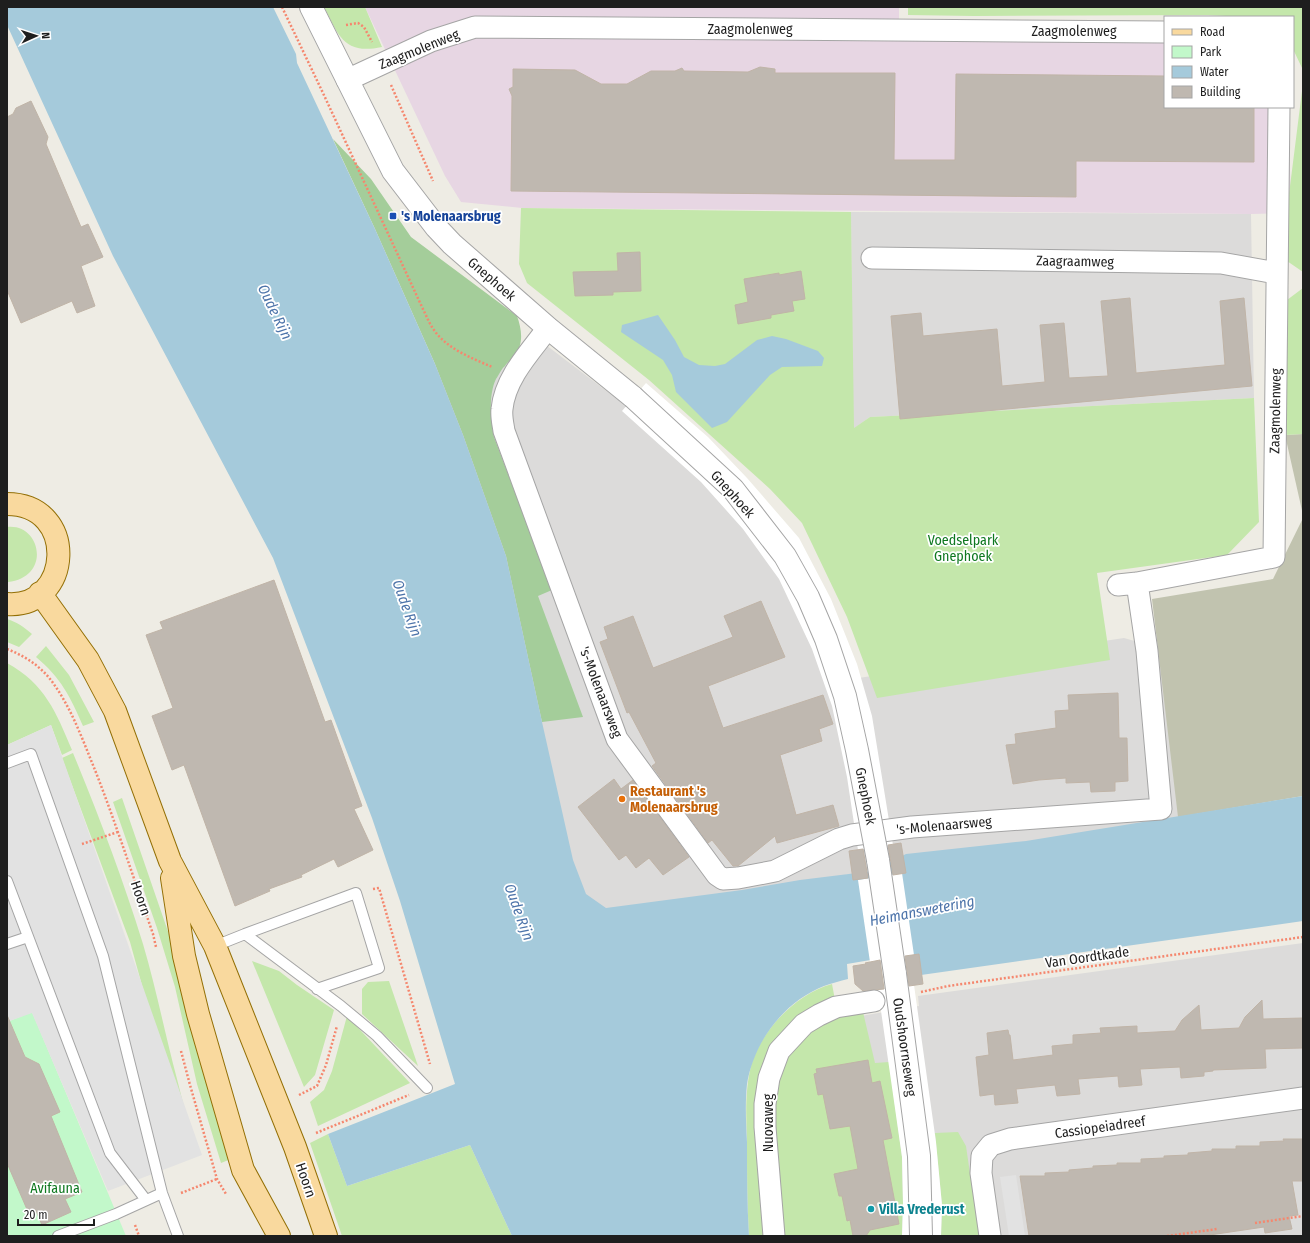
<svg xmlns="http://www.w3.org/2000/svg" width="1310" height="1243" font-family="'Fira Sans Condensed',sans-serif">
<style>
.residential{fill:#dcdbda}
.industrial{fill:#e7d6e3}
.construction{fill:#c1c3af}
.grass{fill:#c4e7ab}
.forest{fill:#a4cd9a}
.park{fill:#c2f8ca}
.parking{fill:#e2e2e2}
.water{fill:#a5cadb}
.pier{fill:#fff}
.building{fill:#bfb8b0;stroke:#c0b4a7}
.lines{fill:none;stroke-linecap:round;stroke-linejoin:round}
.service-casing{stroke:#a5a5a5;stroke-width:12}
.minor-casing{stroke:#a5a5a5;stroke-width:23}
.tertiary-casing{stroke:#a5a5a5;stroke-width:24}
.primary-casing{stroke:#936f05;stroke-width:24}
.path{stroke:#f5876e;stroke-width:2.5;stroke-dasharray:2 2;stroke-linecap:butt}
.service{stroke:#fff;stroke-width:10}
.minor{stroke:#fff;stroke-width:21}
.tertiary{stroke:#fff;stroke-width:22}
.primary{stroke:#f9d99e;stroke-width:22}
.tertiary-bridge-casing{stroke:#a5a5a5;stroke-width:24;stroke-linecap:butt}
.tertiary-bridge{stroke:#fff;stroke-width:22}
.transit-dot{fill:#1a4fb4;stroke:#fff;stroke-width:1.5}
.food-dot{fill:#e8710a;stroke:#fff;stroke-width:1.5}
.culture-dot{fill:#0f9aa8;stroke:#fff;stroke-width:1.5}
.labels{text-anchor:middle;stroke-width:3.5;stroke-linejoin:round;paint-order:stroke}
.street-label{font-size:14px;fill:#1e1e1e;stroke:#fff}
.transit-label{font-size:14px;font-weight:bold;fill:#164399;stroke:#fff;text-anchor:start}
.park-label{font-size:14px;fill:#0f7820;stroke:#fff}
.food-label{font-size:14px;font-weight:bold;fill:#c56008;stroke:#fff;text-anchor:start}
.culture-label{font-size:14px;font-weight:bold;fill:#0d838f;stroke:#fff;text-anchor:start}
.water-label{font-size:15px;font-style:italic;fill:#4d74aa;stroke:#fff}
</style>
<rect width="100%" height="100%" fill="#eeece4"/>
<!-- residential -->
<path class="residential" d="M851,212L1251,214L1254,398L870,417L853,429Z
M542,342L638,415L750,511L832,682L1124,638L1166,650L1185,820L599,915L576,899L435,364Z
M1303,943V1236H789L861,1016L919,1006L918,996Z"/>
<!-- industrial -->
<path class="industrial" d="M365,7H899V22H1165V107H1287L1292,213L1251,214L522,208L461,202L445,176Z"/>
<!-- construction -->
<path class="construction" d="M1303,434V515L1285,435Z
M1303,518V796L1178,817L1152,599L1273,579Z"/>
<!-- grass -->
<path class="grass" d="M324,7H365L382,47C344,55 339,36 324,7Z
M908,7H1303V272L1287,261V210L1302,91V68L1293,49V17H1245L1208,15L974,16L908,15Z
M521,208L851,212L854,428L870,417L1254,398L1259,522L1227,555L1097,573L1110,660L877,698L847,617L802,523L770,489L649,380L527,283L519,264Z
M1303,288V434L1285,435L1287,300Z
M7,527C41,523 52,577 8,582Z
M7,619C17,622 24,627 32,634L19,647L7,642Z
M46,646L69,675L94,722L83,726C70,696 61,678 36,657Z
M7,663C45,684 56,712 72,750L62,755L51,725L7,745Z
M73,753C99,816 123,879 143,944C156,988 165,1034 177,1079C183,1105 191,1130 199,1155L166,1072L130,942L62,758Z
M122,798L174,949L231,1159L221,1163L197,1084L175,987L157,928L113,802Z
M252,961L279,971L297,985L334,1010L315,1075L304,1087Z
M389,981L418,1066L362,1014V989L368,982Z
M832,984L835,1000L781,1036L765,1236H749C747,1204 747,1173 747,1141C746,1116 745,1090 751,1066C761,1030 796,994 832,984Z
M863,1012L875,1063L889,1062L902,1157L903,1204L902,1236H784L771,1105L786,1056L827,1018Z
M347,1016L410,1083L318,1126L310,1102L324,1090L332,1071Z
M958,1132L966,1146L979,1236H941L942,1205L935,1133Z
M328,1134L347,1186L470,1145L512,1236H342L310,1143Z"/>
<!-- forest -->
<path class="forest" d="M333,139L371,179L411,237L517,316C522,330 524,344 514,357C511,360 507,362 505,366C501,369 499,375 496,379C488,396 491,420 494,437L552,590L538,596L583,717L542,722L506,556L463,435L435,364L375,229Z"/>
<!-- park -->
<path class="park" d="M32,1012L126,1236H7V1022Z"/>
<!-- parking -->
<path class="parking" d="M51,725L202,1155L108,1191L32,1013L7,1022V745Z
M1016,1175L1025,1236H1009L1000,1177Z"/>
<!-- water -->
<path class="water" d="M7,7H273L296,54L297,63L375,229L435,364L463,435L506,556L542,722L573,860L586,894L606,908L742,890L800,880L873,871L906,854L1026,841L1303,796V921L921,975L918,955L888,957L847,964L848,979C840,981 832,983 824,986C784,1002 754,1041 747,1084C745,1103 746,1123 747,1142C747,1173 747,1205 749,1236H512L470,1145L347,1186L328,1134L455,1084L400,901L372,818L273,558L113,256L7,25Z
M658,315L675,340L684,357L699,365L715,366L725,364L757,340L772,336L786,339L818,351L824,358L822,366L782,367L770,375L727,422L712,428L676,392L672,375L663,360L621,332L622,325Z"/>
<!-- pier -->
<path class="pier" d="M646,383L708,437L747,478L799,538L831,599L857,664L872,716L893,845L858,850L847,777L832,706L812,649L779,579L743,529L701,482L622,411Z
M902,873L914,955L870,962L858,880Z
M914,985L936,1142L942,1205L941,1236H902L903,1204L902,1157L878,990Z"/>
<!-- building -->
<path class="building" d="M760,67L775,69V73H895L894,160H955L956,74L1165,76V107H1254V162L1076,161V197L511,191L512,96L509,89L513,87V69L575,70L601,84H627L651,71H675L682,68L684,71L748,72Z
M31,101L48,137L46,144L81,227L88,224L103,257L81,266L95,306L77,313L72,301L21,323L7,290V117L13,114L16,108Z
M640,252L641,291L613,292V295L575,296L573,272L618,271L617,253Z
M801,271L805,299L792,301L794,311L771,315V318L738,324L735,305L748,302L744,279L779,273V275Z
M1130,298L1136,373L1225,365L1220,301L1244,298L1252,386L900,419L891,316L921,313L923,336L997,329L1002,386L1045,382L1040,325L1064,323L1069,378L1108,376L1101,301Z
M274,580L325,722L331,720L362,806L354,809L373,850L338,867L334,859L301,875L302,877L269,889L270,891L235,906L184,765L172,770L152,716L173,708L146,635L163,629L160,622Z
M761,601L785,657L708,686L723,728L823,695L833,724L819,729L822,741L780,755L796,815L833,805L839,826L777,843L775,836L738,866H733L712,840L708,843L652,766L656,763L629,712L627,713L600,642L608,639L604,627L633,616L653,668L733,637L724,616Z
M1118,693L1119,738H1127L1128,781L1115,782V791L1091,792L1090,782L1066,783V778L1039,780L1013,784L1006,745L1016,744L1015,734L1056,728L1055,711L1069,710L1068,695Z
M614,779L621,789L633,780L689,857L663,875L649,858L636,868L626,855L619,860L578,807Z
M901,843L906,873L893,875L888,845Z
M863,849L868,878L853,880L849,851Z
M919,954L923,984L909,986L905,956Z
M880,960L884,989L863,991L855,984L853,966L866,964L865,963Z
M1262,1000L1263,1019L1303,1018V1048L1265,1049L1266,1068L1213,1070V1071L1204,1072V1076L1181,1078L1180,1067L1140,1069L1142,1085L1119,1087L1118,1076L1078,1079L1080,1094L1057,1096L1055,1085L1016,1089L1018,1103L995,1105L994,1094L980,1096L976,1057L989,1055L987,1033L1008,1030L1009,1035H1010L1013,1060L1053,1055L1052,1046L1073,1044V1035L1101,1033L1100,1028L1137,1026V1033L1175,1031L1182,1020L1199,1005L1201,1030L1239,1028L1245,1017Z
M7,1015L25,1057L39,1064L60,1112L51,1116L82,1192L65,1199L71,1212L42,1225L36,1211L29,1214L7,1163Z
M868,1060L872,1083L880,1081L892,1138L883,1140L899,1224L870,1230L866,1236H853L850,1220L847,1221L842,1196H839L834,1174L858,1169L850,1126L830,1129L823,1094L818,1095L814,1074L817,1073L816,1069Z
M1283,1139H1303V1181H1292L1298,1215L1289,1216L1292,1229L1265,1233L1264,1227L1203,1236H1029L1020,1176H1045V1173L1069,1172V1170L1093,1168V1166L1117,1165V1163H1141V1159L1164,1158V1156L1188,1155V1153L1212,1151V1149H1236V1146H1260V1142L1284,1141Z"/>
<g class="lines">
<!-- service casing -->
<g class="service-casing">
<path id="service" d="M7,763L31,754L103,956L162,1193L178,1236
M7,881L110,1153L146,1200
M245,934L356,893L379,968L317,989
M7,944L28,937
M215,946L245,934L341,1006L377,1036L427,1088
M58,1236L116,1214L162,1193"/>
</g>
<!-- minor casing -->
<g class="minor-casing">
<path id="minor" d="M347,80L431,41L475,27L1165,32
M872,258L1221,263L1276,273
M548,328C530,352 505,378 502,409C501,416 503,424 504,431L617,739L717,875L723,879L738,878L775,871L839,839L852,835L912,827L1161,809L1147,651L1137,583
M1118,585L1137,583L1274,557L1279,107
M774,1236L765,1127V1104L769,1078L779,1051L804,1024L819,1015L836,1007L874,1001
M990,1236L981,1173L982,1156L991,1145L1010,1139L1303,1098"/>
</g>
<!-- tertiary casing -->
<g class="tertiary-casing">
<path id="tertiary" d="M311,7L393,171L436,227L452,244L548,328L633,397
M878,860L895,974"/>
</g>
<!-- primary casing -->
<g class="primary-casing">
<path id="primary" d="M7,504C79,504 72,609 7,604
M40,593L88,660L115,711L170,861L215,946L295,1147L326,1236
M172,878L184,956L198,1014L243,1170L279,1236"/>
</g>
<!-- path -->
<path class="path" d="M282,7L323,93L422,307C426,315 429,323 434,330C447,349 472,358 492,367
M346,25L358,23L364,27L372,42
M391,85L433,181
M7,649C25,656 42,667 53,683C72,709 83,741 95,770C116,824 134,879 153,934L156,947
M82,844L118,832
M373,889L379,888L430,1064
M921,992L948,986L1303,937
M181,1051L190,1085L217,1179L226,1194
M299,1095L317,1086L326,1065L337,1026
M316,1133L409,1095
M181,1193L217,1179
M1255,1223L1303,1216
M135,1225L139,1236
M1167,1236L1217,1229"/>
<!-- service -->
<use href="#service" class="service"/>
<!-- minor -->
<use href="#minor" class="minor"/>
<!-- tertiary -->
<use href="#tertiary" class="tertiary"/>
<!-- primary -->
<use href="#primary" class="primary"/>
<!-- tertiary-bridge casing -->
<g class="tertiary-bridge-casing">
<path id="tertiary-bridge" d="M633,397L733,489L785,556L808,597L826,639L845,696L857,750L878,860
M895,974L919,1156L921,1236"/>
</g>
<!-- tertiary-bridge -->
<use href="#tertiary-bridge" class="tertiary-bridge"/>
</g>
<!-- markers -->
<rect class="transit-dot" x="389" y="212" width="8" height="8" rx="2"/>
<circle class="food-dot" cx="622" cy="799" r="4"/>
<circle class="culture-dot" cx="871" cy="1209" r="4"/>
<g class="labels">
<!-- street labels -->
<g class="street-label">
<text x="750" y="34">Zaagmolenweg</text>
<text x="1074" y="36">Zaagmolenweg</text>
<text transform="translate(419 49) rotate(-22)" y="5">Zaagmolenweg</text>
<text transform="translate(1075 261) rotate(1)" y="5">Zaagraamweg</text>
<text transform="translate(492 279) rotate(41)" y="5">Gnephoek</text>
<text transform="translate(1275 411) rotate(-89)" y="5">Zaagmolenweg</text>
<text transform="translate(733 494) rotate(48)" y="5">Gnephoek</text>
<text transform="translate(601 692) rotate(69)" y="5">'s-Molenaarsweg</text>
<text transform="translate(866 796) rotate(79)" y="5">Gnephoek</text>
<text transform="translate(944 825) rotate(-5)" y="5">'s-Molenaarsweg</text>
<text transform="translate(141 898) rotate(71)" y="5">Hoorn</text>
<text transform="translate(1087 957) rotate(-8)" y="5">Van Oordtkade</text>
<text transform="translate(905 1047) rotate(82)" y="5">Oudshoornseweg</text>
<text transform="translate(768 1123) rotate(-90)" y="5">Nuovaweg</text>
<text transform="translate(1100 1127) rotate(-8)" y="5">Cassiopeiadreef</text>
<text transform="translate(306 1180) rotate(71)" y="5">Hoorn</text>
</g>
<!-- transit labels -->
<g class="transit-label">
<text x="401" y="221">'s Molenaarsbrug</text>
</g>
<!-- park labels -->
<g class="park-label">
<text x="963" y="545">Voedselpark<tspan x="963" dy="16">Gnephoek</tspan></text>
<text x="55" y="1193">Avifauna</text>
</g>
<!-- food labels -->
<g class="food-label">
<text x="630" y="796">Restaurant 's<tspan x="630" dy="16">Molenaarsbrug</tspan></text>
</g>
<!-- culture labels -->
<g class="culture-label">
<text x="879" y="1214">Villa Vrederust</text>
</g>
<!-- water labels -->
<g class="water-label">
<text transform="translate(275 312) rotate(64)" y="5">Oude Rijn</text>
<text transform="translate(407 608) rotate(70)" y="5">Oude Rijn</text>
<text transform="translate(922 911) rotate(-11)" y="5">Heimanswetering</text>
<text transform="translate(519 912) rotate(70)" y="5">Oude Rijn</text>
</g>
</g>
<!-- border -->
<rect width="1310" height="1243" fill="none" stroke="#1e1e1e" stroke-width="16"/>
<!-- legend -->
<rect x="1164" y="16" width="130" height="92" fill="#ffffff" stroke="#a5a5a5"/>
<rect x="1172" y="29" width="20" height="6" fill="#f9d99e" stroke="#a5a5a5"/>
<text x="1200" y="36" font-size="12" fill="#1e1e1e">Road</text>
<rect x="1172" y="46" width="20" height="12" fill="#c2f8ca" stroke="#a5a5a5"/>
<text x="1200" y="56" font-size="12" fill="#1e1e1e">Park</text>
<rect x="1172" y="66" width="20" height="12" fill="#a5cadb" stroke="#a5a5a5"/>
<text x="1200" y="76" font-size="12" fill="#1e1e1e">Water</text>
<rect x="1172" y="86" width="20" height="12" fill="#bfb8b0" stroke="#a5a5a5"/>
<text x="1200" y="96" font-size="12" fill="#1e1e1e">Building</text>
<!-- north arrow -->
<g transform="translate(36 36) rotate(87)" stroke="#ffffff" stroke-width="3" paint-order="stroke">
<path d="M0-3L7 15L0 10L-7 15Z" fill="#1e1e1e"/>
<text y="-6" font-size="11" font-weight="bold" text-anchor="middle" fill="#1e1e1e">N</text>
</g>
<!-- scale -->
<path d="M18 1219v6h76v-6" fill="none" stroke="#1e1e1e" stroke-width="2"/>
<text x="24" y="1219" font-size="12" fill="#1e1e1e" stroke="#ffffff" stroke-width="3" paint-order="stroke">20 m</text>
</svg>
